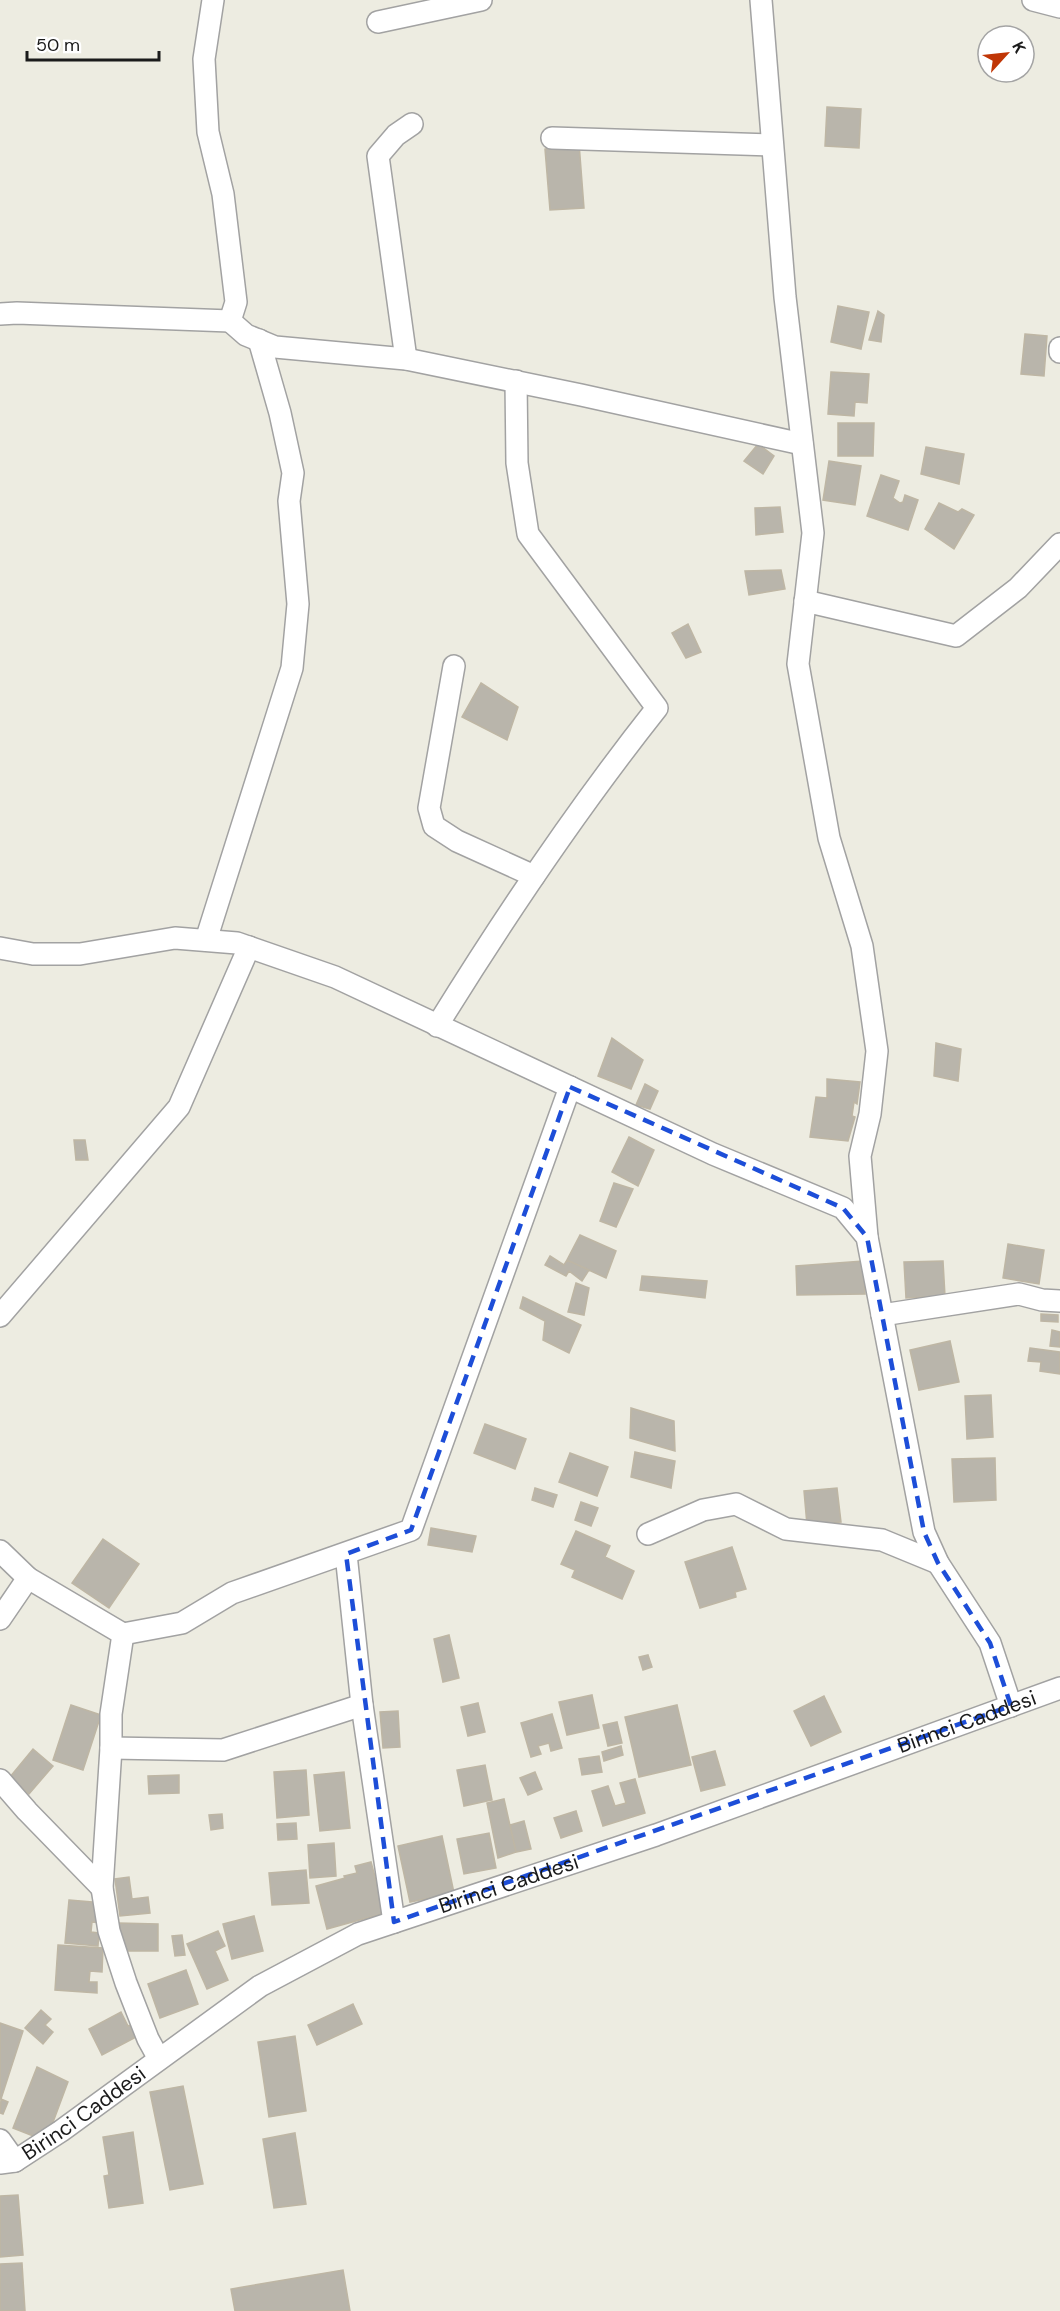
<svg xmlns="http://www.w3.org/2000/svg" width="1060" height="2311" font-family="'DM Sans',sans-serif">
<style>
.building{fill:#b9b5ab;stroke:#beb6a4;stroke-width:1.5}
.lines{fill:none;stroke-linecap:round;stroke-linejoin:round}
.minor-casing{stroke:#a2a2a2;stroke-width:24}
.minor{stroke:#fff;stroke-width:21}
.marked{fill:none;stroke:#1d4ed8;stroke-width:4.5;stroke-dasharray:12 8;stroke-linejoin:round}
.labels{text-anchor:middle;stroke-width:4.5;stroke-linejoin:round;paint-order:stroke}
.street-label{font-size:21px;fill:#1b1b1b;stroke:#fff}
</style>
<rect width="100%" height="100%" fill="#edece1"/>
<!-- building -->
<path class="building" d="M827,107L861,109L859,148L825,146Z
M579,143L584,208L550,210L545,149Z
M838,306L869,312L861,349L831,342Z
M878,311L884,315L881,342L869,340Z
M1025,334L1047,336L1044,376L1021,374Z
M831,372L869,374L867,403L855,402L854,416L828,414Z
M838,423H874L873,456H838Z
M758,444L774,456L763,474L744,461Z
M926,447L964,454L959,484L921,474Z
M829,461L861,466L855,505L823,500Z
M881,475L899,481L893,498L900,503L903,502L905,495L918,500L908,530L867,516Z
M939,503L958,512L962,509L974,515L954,549L925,529Z
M780,507L783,532L756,535L755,508Z
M781,570L785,589L749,595L745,571Z
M688,624L701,652L686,658L672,633Z
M481,683L518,707L507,740L462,717Z
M612,1038L643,1060L631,1089L598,1076Z
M936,1043L961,1049L958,1081L934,1076Z
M827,1079L860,1082L857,1104L854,1102L852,1116L855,1117L848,1141L810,1137L816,1097L827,1098Z
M645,1084L658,1091L650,1109L636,1105Z
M629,1137L654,1150L638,1186L612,1172Z
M74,1140H85L88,1160H76Z
M614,1183L633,1189L616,1227L600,1221Z
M580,1235L616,1251L606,1278L567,1260Z
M1008,1244L1044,1250L1039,1284L1003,1278Z
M550,1256L564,1265L567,1260L589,1270L582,1281L569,1271L566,1276L545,1265Z
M863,1261L865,1294L797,1295L796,1266Z
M943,1261L945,1296L906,1298L904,1262Z
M642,1276L707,1281L705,1298L640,1290Z
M576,1283L589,1288L584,1315L568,1312Z
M523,1297L581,1325L569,1353L543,1340L545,1321L520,1308Z
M1041,1314L1058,1315V1322L1041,1321Z
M1052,1330L1060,1332V1347L1050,1346Z
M950,1341L959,1382L919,1390L910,1350Z
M1030,1348L1060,1352V1374L1040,1371L1041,1362L1028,1361Z
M991,1395L993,1437L967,1439L965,1396Z
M631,1408L674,1421L675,1451L630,1438Z
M485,1424L526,1439L515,1469L474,1453Z
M635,1452L675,1461L671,1488L631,1477Z
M570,1453L608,1467L597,1496L559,1482Z
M995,1458L996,1500L954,1502L952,1459Z
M535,1488L557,1495L553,1507L532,1500Z
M837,1488L841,1522L807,1525L804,1491Z
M581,1502L598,1508L591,1526L575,1520Z
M431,1528L476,1536L472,1552L428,1545Z
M576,1531L610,1546L605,1557L634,1571L622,1599L572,1577L575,1570L561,1564Z
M103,1539L139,1564L109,1608L72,1583Z
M732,1547L746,1589L735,1592L736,1597L700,1608L685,1562Z
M449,1635L459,1678L443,1682L434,1639Z
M648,1655L652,1667L643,1670L639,1657Z
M592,1695L599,1728L567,1735L559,1702Z
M824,1696L841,1732L811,1746L794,1711Z
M478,1703L485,1732L468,1736L461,1707Z
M71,1705L101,1715L83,1770L53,1760Z
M677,1705L691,1765L639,1777L625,1717Z
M398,1711L400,1747L383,1748L380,1712Z
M552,1714L562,1748L551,1751L549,1743L538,1746L541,1754L531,1757L521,1723Z
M617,1722L622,1743L608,1746L603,1725Z
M621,1746L623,1755L604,1761L602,1752Z
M33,1749L53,1766L29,1794L10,1777Z
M715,1751L725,1785L701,1791L692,1757Z
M599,1756L602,1772L582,1775L579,1759Z
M485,1765L492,1800L464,1806L457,1770Z
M306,1770L309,1815L277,1818L274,1772Z
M344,1772L350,1828L320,1831L314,1775Z
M535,1772L542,1789L528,1795L520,1778Z
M179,1775V1793L149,1794L148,1776Z
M635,1779L645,1813L603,1826L592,1791L608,1786L615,1806L626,1803L620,1783Z
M504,1799L516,1852L498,1858L487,1803Z
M576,1811L582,1831L561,1838L554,1818Z
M222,1814L223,1828L211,1830L209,1815Z
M524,1821L531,1849L516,1852L510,1825Z
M296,1823L297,1839L278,1840L277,1824Z
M489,1833L496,1868L464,1874L457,1839Z
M442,1836L454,1893L410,1902L398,1846Z
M334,1843L336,1876L310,1878L308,1845Z
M371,1862L385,1913L327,1929L316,1886L345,1878L344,1876L357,1873L355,1866Z
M306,1870L309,1903L272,1905L269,1873Z
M129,1877L132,1899L148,1897L150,1913L120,1916L115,1879Z
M69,1900L104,1903L102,1923L92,1922L91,1932L99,1933L98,1946L65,1943Z
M254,1916L263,1951L232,1959L223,1924Z
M118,1923L158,1924V1951H118Z
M218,1931L225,1946L215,1951L228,1980L207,1989L187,1944Z
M182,1935L185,1955L175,1956L172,1936Z
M58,1945L103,1948L102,1972L90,1971L89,1982H97V1993L55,1990Z
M186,1970L198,2004L160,2018L148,1984Z
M353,2004L362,2024L317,2045L308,2025Z
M41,2010L51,2019L45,2025L53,2032L43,2044L25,2028Z
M121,2012L128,2026L131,2025L138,2036L102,2055L89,2029Z
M0,2023L23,2031L1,2099H0Z
M295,2036L306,2111L269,2117L258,2042Z
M37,2067L68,2082L46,2141L13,2128Z
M183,2086L203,2184L170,2190L150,2092Z
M1,2099L8,2102L3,2114L0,2113Z
M133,2132L143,2203L109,2208L104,2176L109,2175L103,2137Z
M295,2133L306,2204L274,2208L263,2139Z
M18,2195L23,2255L0,2257V2196Z
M22,2263L25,2311H0V2264Z
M343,2270L350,2311H235L231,2289Z"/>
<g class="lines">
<!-- minor casing -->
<g class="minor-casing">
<g id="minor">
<path d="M761,0L785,297L813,533L798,664L829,838L862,946L877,1051L870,1114L860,1156L867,1237"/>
<path d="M1033,0L1060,7"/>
<path d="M378,22L481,0"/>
<path d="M552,138L772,145"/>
<path d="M0,314L17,313L230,321L236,302L223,194L208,132L204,59L213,0"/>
<path d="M230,321L246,335L275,347L406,359L581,395L802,444"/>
<path d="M1060,352V348"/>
<path d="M406,359L378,156L396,135L412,124"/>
<path d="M805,601L956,636L1018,588L1060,544"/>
<path d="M454,666L429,808L434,826L457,841L534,876"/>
<path d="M206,940L292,668L298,604L289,501L293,473L280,413L259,340"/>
<path d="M0,948L33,954H80L175,938L237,943L335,977L713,1154L843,1208L867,1237L924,1532L938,1563L990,1643L1011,1706"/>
<path d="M437,1026C505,916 577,809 657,708L528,534L517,463L516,381"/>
<path d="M882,1315L1019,1294L1042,1300L1060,1301"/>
<path d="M0,1316L179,1107L249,947"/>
<path d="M648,1534L703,1510L736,1504L786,1529L882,1540L938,1563"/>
<path d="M0,1551L28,1578L123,1634L111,1714V1748L102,1888L109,1931L126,1983L148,2039L159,2059"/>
<path d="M346,1554L362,1705L394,1922"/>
<path d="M0,1619L28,1578"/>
<path d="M123,1634L182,1623L232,1593L411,1530L570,1087"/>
<path d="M111,1748L223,1750L362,1705"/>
<path d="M0,1780L27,1811L102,1888"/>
<path d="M0,2140L15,2161"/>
<path id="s1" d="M0,2163L15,2161L61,2131L260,1986L358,1934L656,1835L1060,1688"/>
</g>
</g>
<!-- minor -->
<use href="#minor" class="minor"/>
</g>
<!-- marked area -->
<path class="marked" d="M570,1087L843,1208L867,1237L924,1532L938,1563L990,1643L1011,1706L394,1922L346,1554L411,1530Z"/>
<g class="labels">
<!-- street labels -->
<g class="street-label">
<text dy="7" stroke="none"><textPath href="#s1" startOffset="1072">Birinci Caddesi</textPath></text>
<text dy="7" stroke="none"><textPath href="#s1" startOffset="586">Birinci Caddesi</textPath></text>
<text dy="7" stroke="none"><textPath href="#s1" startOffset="99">Birinci Caddesi</textPath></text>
</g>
</g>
<!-- north arrow -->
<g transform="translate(1006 54) rotate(63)"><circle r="28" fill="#ffffff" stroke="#a4a4a4" stroke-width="1.5"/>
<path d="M0-4.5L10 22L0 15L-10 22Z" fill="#c03606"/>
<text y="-9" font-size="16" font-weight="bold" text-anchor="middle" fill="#1b1b1b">K</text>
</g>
<!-- scale -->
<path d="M27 51v9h132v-9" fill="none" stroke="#1b1b1b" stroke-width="3"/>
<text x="36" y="51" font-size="18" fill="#1b1b1b" stroke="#ffffff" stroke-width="4.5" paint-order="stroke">50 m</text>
</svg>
